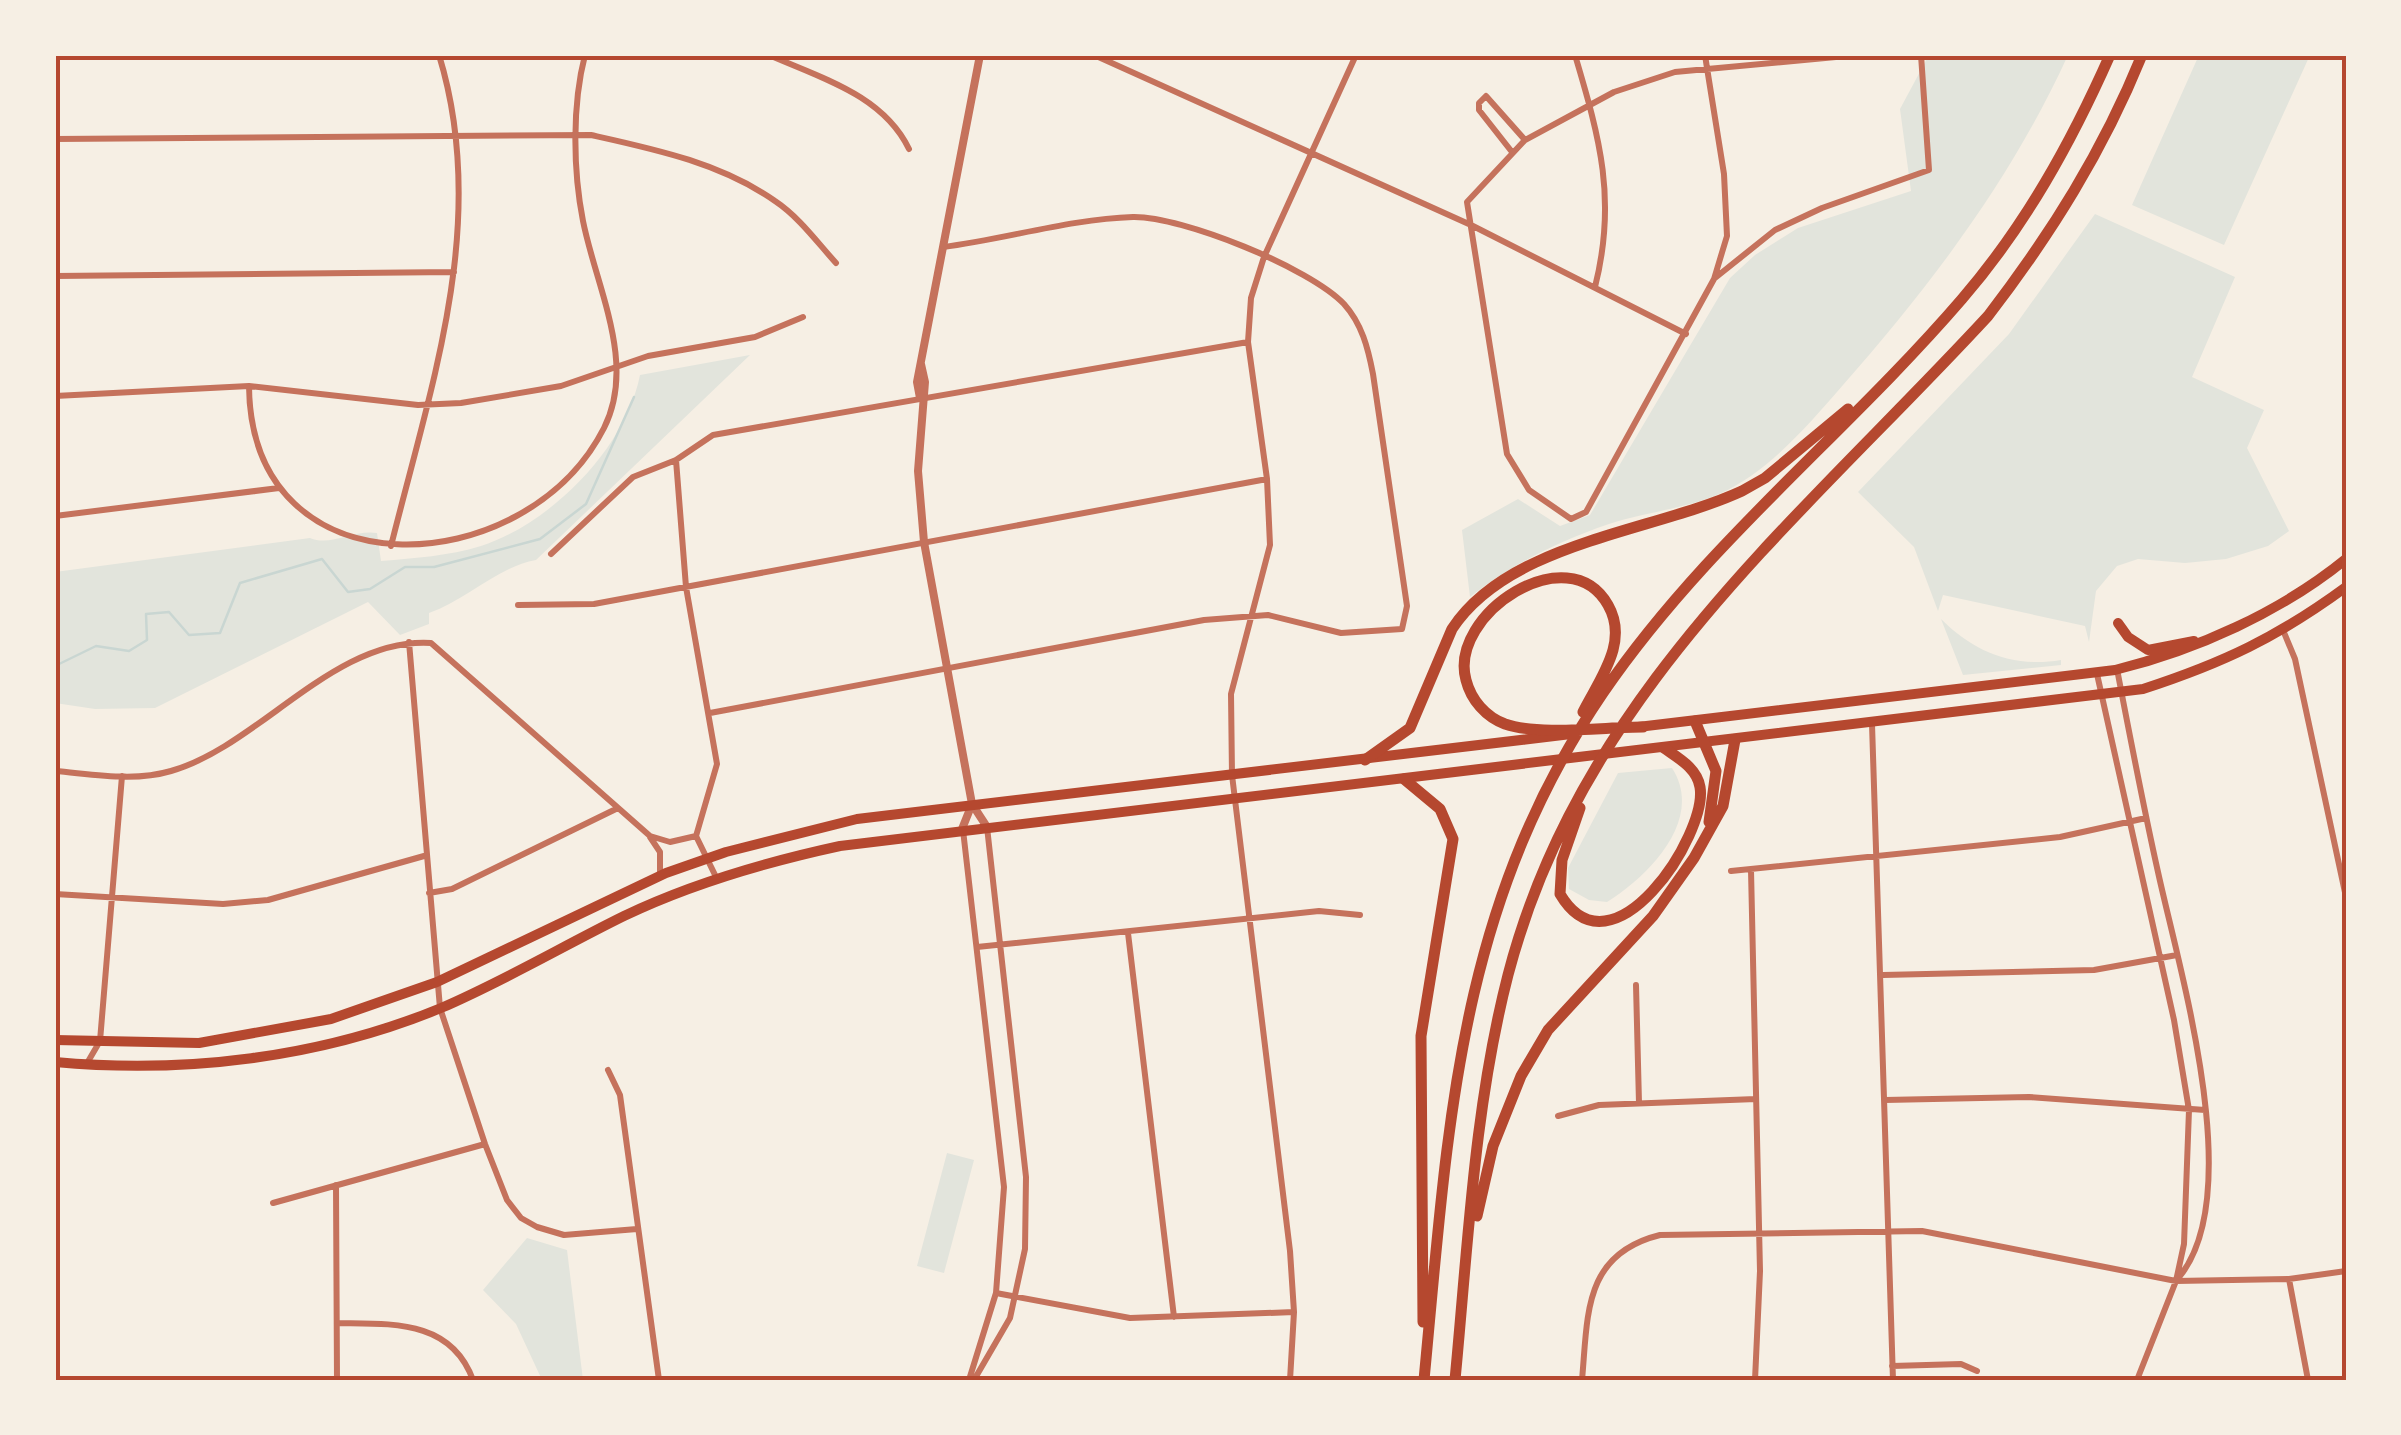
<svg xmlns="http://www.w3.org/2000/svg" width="2401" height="1435" font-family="Inter,sans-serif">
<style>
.green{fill:#e2e4dc}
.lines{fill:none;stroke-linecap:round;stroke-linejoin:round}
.stream{stroke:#c9d6d2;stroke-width:2.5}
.minor{stroke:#c5725c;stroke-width:6}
.tertiary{stroke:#c5725c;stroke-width:8}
.primary{stroke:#b5482f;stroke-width:10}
.motorway{stroke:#b5482f;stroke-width:11}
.neatline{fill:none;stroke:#b5482f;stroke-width:4}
</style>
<rect width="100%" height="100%" fill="#f6efe4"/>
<!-- green -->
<path class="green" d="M1929,55H2068C2012,178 1932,284 1843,385C1808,425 1769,472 1719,494C1685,509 1645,512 1609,524C1559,541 1512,564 1470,597L1462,530L1518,499L1560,526L1590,515L1730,278L1755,255L1798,228L1911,191L1900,109Z
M2199,55H2310L2224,245L2132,205Z
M2095,214L2235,277L2192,377L2264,410L2247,448L2289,531L2268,546L2226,559L2185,563L2138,559L2117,566L2096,591L2089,642L2085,626L1943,595L1938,611L1914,547L1858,492L2009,334Z
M750,355L536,560C497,567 467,600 429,613V624L400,635L368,602L155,708L95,709L55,703V572L310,538C331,547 354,529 377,533L381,561C416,558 448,556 481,546C550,524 626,448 640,375Z
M1941,619C1974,652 2013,668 2061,660V665L1963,675Z
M1672,768C1705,819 1649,876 1607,902L1589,900L1569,889L1568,868L1618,773Z
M947,1153L974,1160L944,1273L917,1266Z
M527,1238L567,1250L583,1380H542L516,1324L483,1290Z"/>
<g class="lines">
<!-- stream -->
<path class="stream" d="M55,666L96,646L129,651L147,640L146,614L169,612L189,635L220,633L240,583L322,559L348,592L370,589L405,567H434L540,539L586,504L634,397"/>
<!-- minor -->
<path class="minor" d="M769,55C821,78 883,95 909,149
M1094,55L1471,225L1686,334
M1575,55C1600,139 1617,200 1595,287
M1705,55L1707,68L1724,174L1727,236L1714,279L1586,512L1571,519L1529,490L1507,454L1467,202L1525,140L1614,92L1675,72L1857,55
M55,139L591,135C654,149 721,163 775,201C799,217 817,242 836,263
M1512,152L1479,110V103L1486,96L1525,140
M55,276L454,272
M1715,278L1775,230L1822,208L1929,170L1921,55
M249,386C251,597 525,583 604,428C637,363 596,287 583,221C573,170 572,105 585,55
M55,396L249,386L418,405L461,403L561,386L648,356L755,337L803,317
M676,460L686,587L717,764L696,836L717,879
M55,516L279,488
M391,546C431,385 490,221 439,55
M551,554L633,477L676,460L713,435L1248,342
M518,605L594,604L1267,479
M2283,630L2295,659L2346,897
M409,642L440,1008L485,1144L507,1200L521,1218L537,1227L564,1235L637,1229
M2117,669C2130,737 2143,805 2158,872C2179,969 2247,1192 2180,1276
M2097,674L2174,1020L2189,1110L2184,1244L2176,1281L2137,1380
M710,713L1204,620L1268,615L1341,633L1402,629L1407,606L1373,374C1368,348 1362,324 1344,304C1310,268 1182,216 1133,217C1070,219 1006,239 943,247
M1872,724L1893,1380
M55,771C92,774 134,782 171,771C259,746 334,637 431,643L650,836L670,842L696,836
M963,830L1004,1187L996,1293L969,1380
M650,837L660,852V876
M1751,870L1760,1271L1755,1380
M1731,871L2060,837L2146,818
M429,893L452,889L618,808
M55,894L223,904L268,900L424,856
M1128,933L1174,1317
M977,947L1319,911L1360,915
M1883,975L2094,970L2177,955
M1636,985L1639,1103
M86,1065L100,1041L122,776
M608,1070L620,1095L659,1380
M1885,1100L2029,1097L2205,1110
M1558,1116L1599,1105L1756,1099
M336,1185L337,1380
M273,1203L485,1144
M2289,1279L2308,1380
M996,1293L1130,1318L1294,1312
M337,1323C391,1324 451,1319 473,1380
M1892,1366L1961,1364L1977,1371
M974,1380L1010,1318L1025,1249L1026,1177L987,827
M1290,1380L1294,1312L1290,1251L1232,775L1231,694L1270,545L1267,479L1248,342L1251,298L1264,257L1356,55
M1582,1380C1588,1315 1583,1254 1660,1235L1922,1231L2176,1281L2289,1279L2346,1271"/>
<!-- tertiary -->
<path class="tertiary" d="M921,364L925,382L918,471L924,542L972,804L987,827
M920,398L917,382L980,55
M962,829L972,804"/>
<!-- primary -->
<path class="primary" d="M2118,623L2128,637L2148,650L2194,641
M1638,727L2115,670C2196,650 2281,612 2346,559
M55,1040L199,1043L331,1019L437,982L666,873L726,852L857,819L1571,734
M55,1062C185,1074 320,1058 441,1008C504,981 563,946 624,916C693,883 766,862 840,846L2143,689C2223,663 2278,637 2346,587"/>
<!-- motorway -->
<path class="motorway" d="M1583,712C1593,692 1607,672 1613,650C1617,635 1616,619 1608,605C1569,535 1448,614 1466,680C1471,700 1486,717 1505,724C1540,736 1605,727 1643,727
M1695,721L1716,771L1709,822
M1365,760L1410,728L1452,629C1509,542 1653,532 1742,491L1765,478L1848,409
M1404,779L1440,809L1453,839L1421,1036L1423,1322
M1580,808L1562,860L1560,894C1612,982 1708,834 1700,787C1697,768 1678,758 1664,748
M1477,1216L1493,1146L1521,1076L1548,1030L1653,916L1694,858L1723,806L1735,740
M1424,1380C1448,1130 1456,909 1603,693C1704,545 1846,434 1962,299C2025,226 2071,143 2110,55
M1455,1380C1468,1245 1474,1107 1508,975C1582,692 1799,521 1988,316C2051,234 2103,151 2142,55"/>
</g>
<!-- border -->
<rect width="2401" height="1435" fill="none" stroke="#f6efe4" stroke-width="115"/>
<rect x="58" y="58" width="2286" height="1320" class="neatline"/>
</svg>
